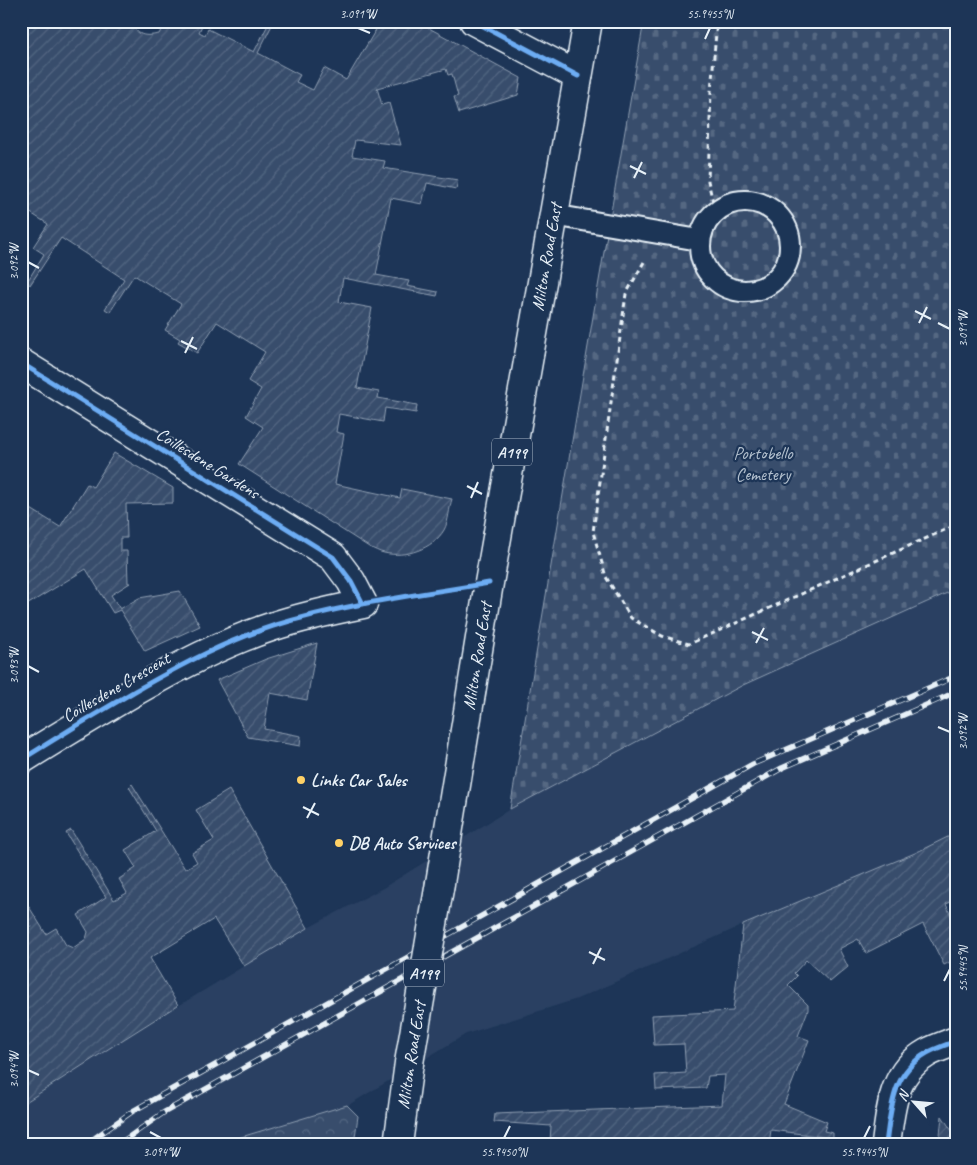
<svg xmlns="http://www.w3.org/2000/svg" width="977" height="1165" font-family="Caveat,sans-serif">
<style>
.built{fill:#2a4162}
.forest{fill:url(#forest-crowns);stroke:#909fb2}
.cemetery{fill:url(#cemetery-stones);stroke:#909fb2}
.garden{fill:url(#garden-furrows);stroke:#909fb2}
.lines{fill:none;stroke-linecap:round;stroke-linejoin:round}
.service-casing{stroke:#e8f1f8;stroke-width:24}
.minor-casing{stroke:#e8f1f8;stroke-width:31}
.primary-casing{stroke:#e8f1f8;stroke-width:31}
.path{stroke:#e8f1f8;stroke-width:3;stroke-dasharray:5 4;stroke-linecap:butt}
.service{stroke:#1d3557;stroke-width:20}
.minor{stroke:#1d3557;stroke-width:28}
.primary{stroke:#1d3557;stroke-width:28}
.rail-casing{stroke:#e8f1f8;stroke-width:5.5}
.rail{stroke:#1d3557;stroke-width:4;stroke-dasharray:11;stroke-linecap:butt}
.primary-bridge-casing{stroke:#e8f1f8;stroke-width:31;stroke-linecap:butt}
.primary-bridge{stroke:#1d3557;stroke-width:28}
.cycleway-casing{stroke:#1d3557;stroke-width:8}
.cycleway{stroke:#6dadf4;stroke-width:5}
.ticks{fill:none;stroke:#e8f1f8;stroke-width:2}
.poi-dot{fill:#ffd166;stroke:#1d3557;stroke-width:2}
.labels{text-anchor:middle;stroke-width:4.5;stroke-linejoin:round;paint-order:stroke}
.shield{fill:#1d3557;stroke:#abb9c8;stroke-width:1}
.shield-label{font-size:16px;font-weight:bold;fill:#e8f1f8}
.street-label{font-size:18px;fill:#e8f1f8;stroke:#1d3557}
.park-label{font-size:18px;fill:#b3c0ce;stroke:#1d3557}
.poi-label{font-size:18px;font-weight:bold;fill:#e8f1f8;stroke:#1d3557;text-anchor:start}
.neatline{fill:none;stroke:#e8f1f8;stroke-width:2}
.ticks-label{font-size:12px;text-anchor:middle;fill:#e8f1f8}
</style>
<defs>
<pattern id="forest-crowns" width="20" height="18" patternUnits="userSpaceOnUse" patternTransform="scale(1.25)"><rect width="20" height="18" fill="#374d6c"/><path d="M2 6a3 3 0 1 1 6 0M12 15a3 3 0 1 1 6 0" fill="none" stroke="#546782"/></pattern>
<pattern id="cemetery-stones" width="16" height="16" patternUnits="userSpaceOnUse" patternTransform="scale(1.25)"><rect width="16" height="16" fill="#374d6c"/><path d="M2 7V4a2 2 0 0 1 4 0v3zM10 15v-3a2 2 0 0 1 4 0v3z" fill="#546782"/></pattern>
<pattern id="garden-furrows" width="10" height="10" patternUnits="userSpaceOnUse" patternTransform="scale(1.25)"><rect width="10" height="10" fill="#374d6c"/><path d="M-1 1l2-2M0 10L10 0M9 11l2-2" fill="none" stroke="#546782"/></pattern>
</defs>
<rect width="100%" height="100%" fill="#1d3557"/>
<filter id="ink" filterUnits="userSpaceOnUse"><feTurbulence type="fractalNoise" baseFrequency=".02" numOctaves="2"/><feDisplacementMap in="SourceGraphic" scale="10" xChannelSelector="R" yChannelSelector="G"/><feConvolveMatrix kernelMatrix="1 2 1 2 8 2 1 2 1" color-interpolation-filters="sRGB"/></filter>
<g filter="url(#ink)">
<!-- built -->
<path class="built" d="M956,589V833L915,853L743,925L577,999L466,1034L284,1144H21V1105L116,1044L244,966L308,928L383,888L510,809L743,685Z"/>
<!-- forest -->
<path class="forest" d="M347,1105L358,1116L354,1144H218Z"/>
<!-- cemetery -->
<path class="cemetery" d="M644,21H956V589L743,685L510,809L599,281Z"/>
<!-- garden -->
<path class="garden" d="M21,21H130C137,36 144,37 159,34L166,21H204L199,32L205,35L208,29L254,52L270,21H274L258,53L300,75L296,82L313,90L324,68L346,80L381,21H416L521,78L518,95L459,113L454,97L458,96L452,74L448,75L446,69L377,88L382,105L389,103L401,145L355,140L352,156L385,161L383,168L458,180L456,189L427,183L422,204L391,198L376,275L409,281L407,286L438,292L437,296L343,278L339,302L372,308L357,388L379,392L378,398L417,405L416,413L385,408L383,422L339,414L336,432L344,434L335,484L400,498L402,489L452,499C449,508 449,521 444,530C433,549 405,558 384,553C379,552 374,549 369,547L239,464L263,427L246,416L261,389L248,381L265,352L217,322L197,353L178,342L180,339L165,330L181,304L134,275L110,312L105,309L124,279L61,238L30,285L27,282L44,254L33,247L48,224L21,207Z
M114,453L173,488V503L126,504L127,538H120V551H127L128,583H130L111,595L120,609L139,598L180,591L200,626L145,651L120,610L113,613L86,569L25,606L21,601V503L60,527L87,484L93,487Z
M317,643L307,700L270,693L264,729L301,736L300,746L248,737L217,680L266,659Z
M132,784L185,869L197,862L192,853L214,840L196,810L229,790L308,928L244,966L214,919L150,958L178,1005L116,1044L21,1105V934L32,927L21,911V894L46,934L56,928L66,945L73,948L86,939L88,932L78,915L106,897L66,833L71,830L114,900L127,893L119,879L136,868L125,850L156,831L129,787Z
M956,833V900L946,904L956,928V959L944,965L923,924L866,953L858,939L839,949L848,967L830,982L806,960L794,973L797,976L788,985L808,1005V1010L798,1036L809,1040L784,1104L827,1122L824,1131L833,1133V1138L771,1130L769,1144H539V1142H550L551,1126L494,1122L495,1114L722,1105L725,1075L708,1076L706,1088L656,1090L655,1075L686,1073L684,1044L654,1045L652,1015L733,1011L743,925L915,853Z
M942,1116L956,1137V1144H939Z"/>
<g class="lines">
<!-- service casing -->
<g class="service-casing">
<path id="service" d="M700 246a45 45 0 1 1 90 0a45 45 0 1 1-90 0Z
M553,215L699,240"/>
</g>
<!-- minor casing -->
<g class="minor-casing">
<path id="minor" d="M474,21L578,76
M21,363L333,557L351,581L363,604C333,610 301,617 271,627C222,643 176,668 132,693C94,715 58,737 21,760
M886,1144C891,1108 892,1073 927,1053C936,1048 946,1045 956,1041"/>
</g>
<!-- primary casing -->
<g class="primary-casing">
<g id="primary">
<path id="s1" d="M440,883L489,583L588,21"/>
<path d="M398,1144L409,1063"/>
</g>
</g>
<!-- path -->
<path class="path" d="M715,211L708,181L711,91L717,21
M644,262L626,294L593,532L606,577L631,618L662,636L689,644L956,525"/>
<!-- service -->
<use href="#service" class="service"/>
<!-- minor -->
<use href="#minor" class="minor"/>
<!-- primary -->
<use href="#primary" class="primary"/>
<!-- rail casing -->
<g class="rail-casing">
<path id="rail" d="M86,1144L133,1111L753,764L956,676
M119,1144L163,1113L782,768L956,692"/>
</g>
<!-- rail -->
<use href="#rail" class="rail"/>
<!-- primary-bridge casing -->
<g class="primary-bridge-casing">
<path id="primary-bridge" d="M409,1063L440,883"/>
</g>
<!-- primary-bridge -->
<use href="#primary-bridge" class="primary-bridge"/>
<!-- cycleway casing -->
<g class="cycleway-casing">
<path id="cycleway" d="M474,21L578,76
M21,363L333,557L351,581L363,604
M21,760C59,736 97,713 135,691C179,666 224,642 273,626C343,604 416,595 489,583
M886,1144C891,1108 892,1073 927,1053C936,1048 946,1045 956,1041"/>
</g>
<!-- cycleway -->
<use href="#cycleway" class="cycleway"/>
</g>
</g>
<!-- ticks -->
<path class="ticks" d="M358,28L370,33M705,39L710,28M630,166L646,174M634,178L642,162M28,262L39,268M915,311L931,319M919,323L927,307M938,323L950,329M181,341L197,349M185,353L193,337M467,486L482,494M471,498L478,482M752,632L768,640M756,643L764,628M28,666L39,672M938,727L950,732M303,807L319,815M307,818L315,803M589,952L605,960M593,964L601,948M944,981L950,969M28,1070L39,1075M150,1132L161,1138M504,1138L510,1126M864,1138L870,1126"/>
<!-- markers -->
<g class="poi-dot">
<circle cx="301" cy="780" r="5"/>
<circle cx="339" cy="843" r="5"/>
</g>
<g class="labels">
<!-- shield labels -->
<g class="shield">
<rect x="492" y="438.5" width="40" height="27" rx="4"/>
<rect x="404" y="959.5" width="40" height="27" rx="4"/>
</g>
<g class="shield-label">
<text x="512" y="458">A199</text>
<text x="424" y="979">A199</text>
</g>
<!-- street labels -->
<g class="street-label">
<text dy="6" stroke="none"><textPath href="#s1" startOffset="635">Milton Road East</textPath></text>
<text transform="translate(208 463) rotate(32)" y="6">Coillesdene Gardens</text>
<text dy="6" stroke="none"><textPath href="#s1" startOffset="230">Milton Road East</textPath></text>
<text transform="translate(116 687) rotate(-30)" y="6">Coillesdene Crescent</text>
<text transform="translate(411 1055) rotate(-81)" y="6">Milton Road East</text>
</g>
<!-- park labels -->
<g class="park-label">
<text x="763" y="459">Portobello<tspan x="763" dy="21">Cemetery</tspan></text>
</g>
<!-- poi labels -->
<g class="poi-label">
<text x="311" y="786">Links Car Sales</text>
<text x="349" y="849">DB Auto Services</text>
</g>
</g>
<!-- margin -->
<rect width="977" height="1165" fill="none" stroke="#1d3557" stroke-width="55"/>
<!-- north arrow -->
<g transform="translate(914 1102) rotate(297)" stroke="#1d3557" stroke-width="4" paint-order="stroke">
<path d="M0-4L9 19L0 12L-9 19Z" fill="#e8f1f8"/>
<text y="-8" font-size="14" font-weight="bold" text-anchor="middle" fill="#e8f1f8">N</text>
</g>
<rect x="28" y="28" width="922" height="1110" class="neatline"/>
<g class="ticks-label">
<text x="358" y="18">3.091°W</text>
<text x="710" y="18">55.9455°N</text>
<text transform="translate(14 262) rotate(-90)" y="4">3.092°W</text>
<text transform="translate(963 329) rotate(-90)" y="4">3.091°W</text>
<text transform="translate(14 666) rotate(-90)" y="4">3.093°W</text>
<text transform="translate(963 732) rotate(-90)" y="4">3.092°W</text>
<text transform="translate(963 969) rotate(-90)" y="4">55.9445°N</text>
<text transform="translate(14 1070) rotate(-90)" y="4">3.094°W</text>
<text x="161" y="1156">3.094°W</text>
<text x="504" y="1156">55.9450°N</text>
<text x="864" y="1156">55.9445°N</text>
</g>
</svg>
